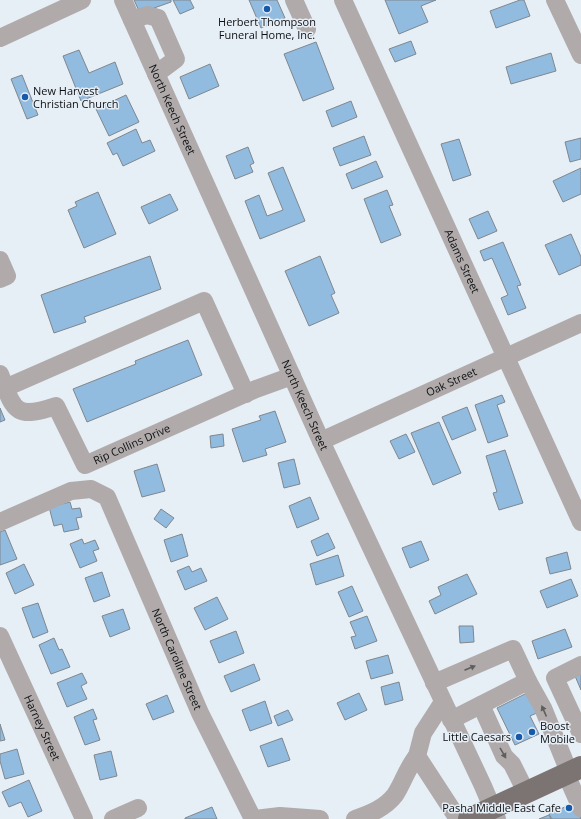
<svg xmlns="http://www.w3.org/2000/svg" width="581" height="819" font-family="'Open Sans',sans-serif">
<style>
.building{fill:#92bbe0;stroke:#7f878e}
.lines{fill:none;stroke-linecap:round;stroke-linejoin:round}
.minor{stroke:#b0aaaa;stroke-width:18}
.major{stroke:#7c7373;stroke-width:22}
.oneway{fill:#5f5d5e}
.poi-dot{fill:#1659a9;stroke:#e6eef6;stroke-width:1.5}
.labels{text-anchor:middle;stroke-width:3;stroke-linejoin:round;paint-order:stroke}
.poi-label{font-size:11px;fill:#0e1013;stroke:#e6eef6;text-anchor:start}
.street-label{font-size:11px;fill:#0e1013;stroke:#e6eef6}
</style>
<rect width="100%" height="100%" fill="#e6eef6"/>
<!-- building -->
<path class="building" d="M134,0H171V2L140,13Z
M173,0H190L194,8L180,14Z
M249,0H277L285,18L261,28Z
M385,0H436L421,6L428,22L399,34Z
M520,0H524L530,16L496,28L490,11Z
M411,41L416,54L395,62L389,49Z
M316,42L334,89L303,101L284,54Z
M79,50L89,73L115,62L123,84L81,101L63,56Z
M551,53L556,71L511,84L506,67Z
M210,64L219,86L189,99L180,77Z
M22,75L38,115L27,119L11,79Z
M126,95L139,122L109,136L96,109Z
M351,101L357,117L332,127L326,111Z
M136,129L142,143L150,140L155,151L123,166L117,153L113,155L107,143Z
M364,136L371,155L340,166L333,148Z
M581,138V159L570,162L565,142Z
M459,139L471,175L453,181L441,144Z
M248,147L254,163L250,165L253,172L235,179L226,156Z
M376,161L383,177L352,189L346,174Z
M283,167L305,221L260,239L245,201L259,195L267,216L283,210L268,173Z
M581,168V194L563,202L553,181Z
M387,190L393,205L389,206L401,235L381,243L364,199Z
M98,192L116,234L84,248L68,210L77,206L75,202Z
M170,194L178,210L149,224L141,207Z
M488,211L497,231L478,239L469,219Z
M571,234L581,257V265L559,275L545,245Z
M503,242L521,285L517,286L526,308L508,315L501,298L508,295L492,258L484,261L480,251Z
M150,256L161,289L84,317L86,322L54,333L41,295Z
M320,256L335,293L331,295L339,313L309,326L285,271Z
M188,340L202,375L87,422L73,389L136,364L135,361Z
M502,395L505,402L497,405L508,436L488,443L475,405Z
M467,407L476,430L452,440L442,417Z
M0,408L5,420L0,422Z
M275,411L286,442L265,449L267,455L243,462L232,429L261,420L259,416Z
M439,422L461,473L433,485L411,433Z
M223,434L224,446L211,448L210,436Z
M406,434L415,452L399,459L390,441Z
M505,450L523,503L499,510L493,493L497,492L486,456Z
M294,459L300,484L284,488L278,463Z
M157,464L165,491L142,497L134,471Z
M310,497L319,519L297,528L289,506Z
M70,502L72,509L80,508L82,517L76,518L79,529L64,532L62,524L54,526L49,507Z
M161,509L174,518L166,528L154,519Z
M5,530L17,559L0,565V532Z
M328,533L335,548L317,556L311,541Z
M182,534L188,556L171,562L164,540Z
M82,539L84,544L95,540L99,549L93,551L97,561L80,568L70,544Z
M421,541L429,560L410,568L402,548Z
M567,552L571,569L550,574L546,558Z
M338,555L344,576L316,585L310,564Z
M24,564L34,585L15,594L6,573Z
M189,566L192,572L201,568L207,581L185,590L177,571Z
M102,572L110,596L94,602L85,578Z
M467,574L477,594L435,614L429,601L441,595L438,587Z
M571,579L578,596L547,608L540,591Z
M352,586L363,611L349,617L338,592Z
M217,597L228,619L205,630L194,608Z
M38,603L48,632L33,638L22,608Z
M123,609L130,629L110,637L102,616Z
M367,616L377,641L355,649L351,637L356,636L350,622Z
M459,626H473L474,642L460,643Z
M565,629L572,647L538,659L532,641Z
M236,631L244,653L219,663L210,641Z
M54,638L59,650L62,649L70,667L51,674L39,645Z
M388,655L393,673L371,679L366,661Z
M254,664L260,680L231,692L224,676Z
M82,673L87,683L81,686L87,699L67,707L57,683Z
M581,673V690L575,676Z
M399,682L403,700L385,705L381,687Z
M529,692L539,712L530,716L539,734L515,745L497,708Z
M359,693L367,710L345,720L337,703Z
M167,695L174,712L153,720L146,704Z
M265,701L272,723L250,731L242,710Z
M93,709L97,719L93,720L100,740L85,745L74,717Z
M288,710L293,720L278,726L274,716Z
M0,724L5,740L0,741Z
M282,738L290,760L268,767L260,746Z
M17,749L24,774L5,779L0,761V754Z
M111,751L117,776L100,780L94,755Z
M29,780L42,811L28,817L21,802L9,807L2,792Z
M574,803L581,819H552L549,814Z
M212,807L217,819H185V818Z
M549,815L551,819H539Z"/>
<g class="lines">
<!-- minor -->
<g class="minor">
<path id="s1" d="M123,0L321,441L483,786L497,819"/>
<path d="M294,0L307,29"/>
<path id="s2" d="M343,0L581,522"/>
<path d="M555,0L581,55"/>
<path d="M132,20L147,15L158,18L176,59L156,74"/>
<path d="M0,38L82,0"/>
<path d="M0,260L7,276L0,279"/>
<path id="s3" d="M0,374C14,410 14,420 56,406L85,465L256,389L292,376"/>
<path d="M5,388L204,301L246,394"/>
<path id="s4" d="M321,441L581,323"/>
<path id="s5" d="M0,522L71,491L91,489L107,497L200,713L253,819"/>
<path id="s6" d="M0,636L84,819"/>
<path d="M581,665L555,678L581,734"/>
<path d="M528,681L543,708L569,772"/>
<path d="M434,683L513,649L528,681L451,720"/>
<path d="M443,702L423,733L417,756L458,819"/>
<path d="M481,705L504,756L512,764L526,792"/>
<path d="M566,774L581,808"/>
<path d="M113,819L138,808"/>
<path d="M255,819L280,816L320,819"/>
<path d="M355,819C370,814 385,808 395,795C403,783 407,768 417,756"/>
</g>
<!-- major -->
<path class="major" d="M469,819L581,767"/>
</g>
<!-- one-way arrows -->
<defs><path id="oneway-solid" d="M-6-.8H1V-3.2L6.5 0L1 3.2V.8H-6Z"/></defs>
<g class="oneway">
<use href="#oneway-solid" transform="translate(470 668) rotate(-23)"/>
<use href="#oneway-solid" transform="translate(544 711) rotate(-114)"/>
<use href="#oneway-solid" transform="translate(503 753) rotate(60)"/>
</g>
<!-- markers -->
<g class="poi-dot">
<circle cx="267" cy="9" r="4"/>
<circle cx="25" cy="97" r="4"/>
<circle cx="532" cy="732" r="4"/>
<circle cx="519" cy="737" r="4"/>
<circle cx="569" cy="808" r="4"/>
</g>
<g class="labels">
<!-- poi labels -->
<g class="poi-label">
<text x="267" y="26" text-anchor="middle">Herbert Thompson<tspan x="267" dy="13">Funeral Home, Inc.</tspan></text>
<text x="33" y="95">New Harvest<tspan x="33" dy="13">Christian Church</tspan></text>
<text x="540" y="730">Boost<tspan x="540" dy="13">Mobile</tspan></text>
<text x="511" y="741" text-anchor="end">Little Caesars</text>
<text x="561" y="812" text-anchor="end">Pasha Middle East Cafe</text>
</g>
<!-- street labels -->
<g class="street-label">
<text dy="4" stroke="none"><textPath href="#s1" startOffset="120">North Keech Street</textPath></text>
<text dy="4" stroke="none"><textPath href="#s2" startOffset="287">Adams Street</textPath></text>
<text dy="4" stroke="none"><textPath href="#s4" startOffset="143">Oak Street</textPath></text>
<text dy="4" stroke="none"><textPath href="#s1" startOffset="444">North Keech Street</textPath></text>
<text dy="4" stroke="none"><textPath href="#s3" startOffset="196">Rip Collins Drive</textPath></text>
<text dy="4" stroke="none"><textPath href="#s5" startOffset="292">North Caroline Street</textPath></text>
<text dy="4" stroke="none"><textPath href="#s6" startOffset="101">Harney Street</textPath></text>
</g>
</g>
</svg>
